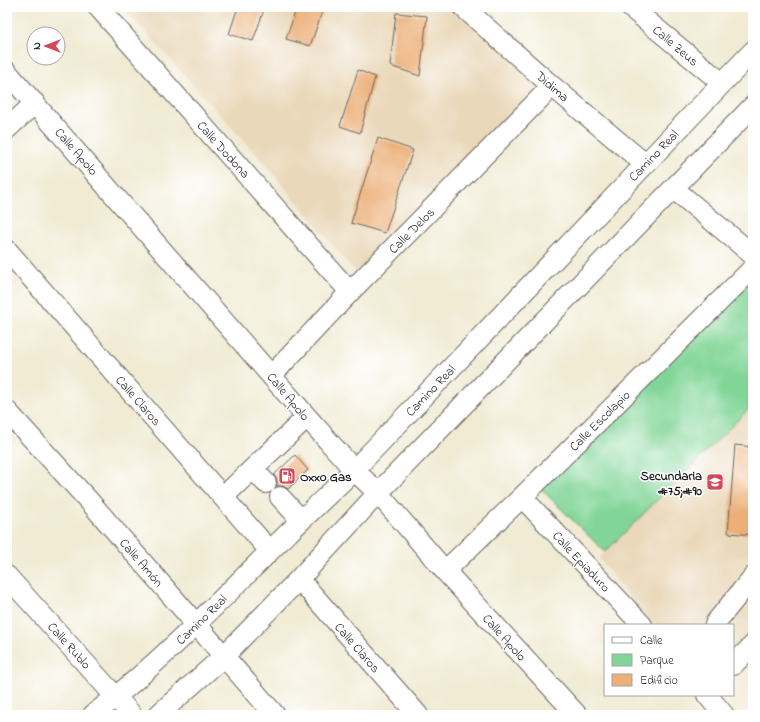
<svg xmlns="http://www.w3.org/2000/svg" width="760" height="722" font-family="'Indie Flower',sans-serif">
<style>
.built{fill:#ead8ba}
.green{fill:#81d597;stroke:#4e785a}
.building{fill:#ecaf77}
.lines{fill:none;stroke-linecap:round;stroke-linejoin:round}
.minor-casing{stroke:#67645c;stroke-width:22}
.minor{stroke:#fff;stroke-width:20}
.labels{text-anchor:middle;stroke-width:3;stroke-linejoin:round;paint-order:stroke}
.street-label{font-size:13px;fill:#1c1c1c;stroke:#fff}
.poi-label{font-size:13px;font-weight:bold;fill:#1c1c1c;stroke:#fff;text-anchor:end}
</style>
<rect width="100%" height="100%" fill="#fff"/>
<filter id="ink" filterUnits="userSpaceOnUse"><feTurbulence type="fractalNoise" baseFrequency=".025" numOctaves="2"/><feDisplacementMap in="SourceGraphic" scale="8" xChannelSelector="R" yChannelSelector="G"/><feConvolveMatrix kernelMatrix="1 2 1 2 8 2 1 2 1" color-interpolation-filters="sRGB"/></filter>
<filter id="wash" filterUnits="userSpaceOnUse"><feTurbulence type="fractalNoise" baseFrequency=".012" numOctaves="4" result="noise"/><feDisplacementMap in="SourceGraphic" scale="16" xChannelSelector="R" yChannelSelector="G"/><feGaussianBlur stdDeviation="0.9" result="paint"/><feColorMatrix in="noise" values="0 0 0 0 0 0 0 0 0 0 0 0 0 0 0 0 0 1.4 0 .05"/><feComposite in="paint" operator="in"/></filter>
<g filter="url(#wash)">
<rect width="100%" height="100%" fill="#f1ebd4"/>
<!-- built -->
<path class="built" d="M123,7H449L546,84L358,275L269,169Z
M753,405V630L733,650V625H651L599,558Z"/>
<!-- green -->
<path class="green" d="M753,280V405L605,552L541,489Z"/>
<g id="blocks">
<!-- building -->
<path class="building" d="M238,7H265L253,41L229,34Z
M297,7H324L310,46L286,39Z
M396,13L427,16L420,76L390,66Z
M358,70L375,77L360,133L340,126Z
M378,138L413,150L385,233L351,223Z
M735,445L753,447V535L728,533Z
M295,455L308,470L288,489L283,486H277V480L274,475Z"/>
</g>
</g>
<g filter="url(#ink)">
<use href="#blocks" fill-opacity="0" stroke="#67645c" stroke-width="1"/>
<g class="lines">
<!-- minor casing -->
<g class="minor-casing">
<path id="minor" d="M98,7L350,292
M463,7L552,86L645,164
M630,7L722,83
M7,72L307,417L354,470L378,493L445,571L577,715
M7,129L35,103
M674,189L753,255
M7,250L270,551
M272,375L350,292L552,86
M7,411L90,502L275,715
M253,469L266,483
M223,497L307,417
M280,497L301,520
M522,497L642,625
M445,571L522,497L753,268
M7,576L132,715
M299,579L418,715
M715,625L716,622L753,577
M733,665L753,645
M707,695L724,715
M93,715C156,666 213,608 269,552C297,524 326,497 354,470L753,51
M158,715L224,656L299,579L378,493L753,106"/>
</g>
<!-- minor -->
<use href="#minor" class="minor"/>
</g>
</g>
<!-- icons -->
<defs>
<g id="fuel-square" transform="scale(0.9)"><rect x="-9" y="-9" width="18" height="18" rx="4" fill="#d1495b" stroke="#fff"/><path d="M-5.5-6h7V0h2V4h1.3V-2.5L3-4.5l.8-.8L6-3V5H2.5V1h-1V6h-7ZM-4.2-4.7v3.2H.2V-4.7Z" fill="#fff"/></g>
<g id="school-square" transform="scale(0.9)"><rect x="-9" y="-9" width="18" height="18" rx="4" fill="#d1495b" stroke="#fff"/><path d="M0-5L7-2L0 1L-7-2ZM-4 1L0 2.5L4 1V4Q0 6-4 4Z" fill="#fff"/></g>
</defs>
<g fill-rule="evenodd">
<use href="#fuel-square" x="287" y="476"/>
<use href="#school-square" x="715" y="482"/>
</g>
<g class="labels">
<!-- street labels -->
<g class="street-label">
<text transform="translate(676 45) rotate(40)" y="5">Calle Zeus</text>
<text transform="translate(553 86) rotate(41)" y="5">Didima</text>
<text transform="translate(224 149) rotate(48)" y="5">Calle Dodona</text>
<text transform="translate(77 151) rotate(49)" y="5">Calle Apolo</text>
<text transform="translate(653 155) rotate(-46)" y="5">Camino Real</text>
<text transform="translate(411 230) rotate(-45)" y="5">Calle Delos</text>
<text transform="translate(430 390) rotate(-46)" y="5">Camino Real</text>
<text transform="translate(289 396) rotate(50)" y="5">Calle Apolo</text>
<text transform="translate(139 400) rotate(49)" y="5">Calle Claros</text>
<text transform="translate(599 420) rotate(-45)" y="5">Calle Escolapio</text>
<text transform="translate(582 561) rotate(47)" y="5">Calle Epiaduro</text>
<text transform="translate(142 562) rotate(49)" y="5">Calle Amón</text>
<text transform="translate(201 619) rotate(-44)" y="5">Camino Real</text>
<text transform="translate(505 637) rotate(48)" y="5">Calle Apolo</text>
<text transform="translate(70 645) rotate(48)" y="5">Calle Rublo</text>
<text transform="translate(358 647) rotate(49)" y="5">Calle Claros</text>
</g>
<!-- poi labels -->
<g class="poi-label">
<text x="702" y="480">Secundaria<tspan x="702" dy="15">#75;#90</tspan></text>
<text x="300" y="481" text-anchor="start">Oxxo Gas</text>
</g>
</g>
<!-- margin -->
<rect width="760" height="722" fill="none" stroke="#fff" stroke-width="24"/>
<!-- legend -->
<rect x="604" y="624" width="130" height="72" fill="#ffffff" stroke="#a4a4a4"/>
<rect x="612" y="637" width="20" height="6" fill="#ffffff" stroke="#a4a4a4"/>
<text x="640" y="644" font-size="12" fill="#1c1c1c">Calle</text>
<rect x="612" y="654" width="20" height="12" fill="#81d597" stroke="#a4a4a4"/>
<text x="640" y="664" font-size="12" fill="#1c1c1c">Parque</text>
<rect x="612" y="674" width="20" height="12" fill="#ecaf77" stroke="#a4a4a4"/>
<text x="640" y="684" font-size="12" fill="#1c1c1c">Edificio</text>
<!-- north arrow -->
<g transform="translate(46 46) rotate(270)"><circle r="19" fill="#ffffff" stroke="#a4a4a4"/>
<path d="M0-3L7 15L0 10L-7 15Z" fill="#d1495b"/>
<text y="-6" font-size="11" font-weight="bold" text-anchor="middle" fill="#1c1c1c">N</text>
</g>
</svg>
